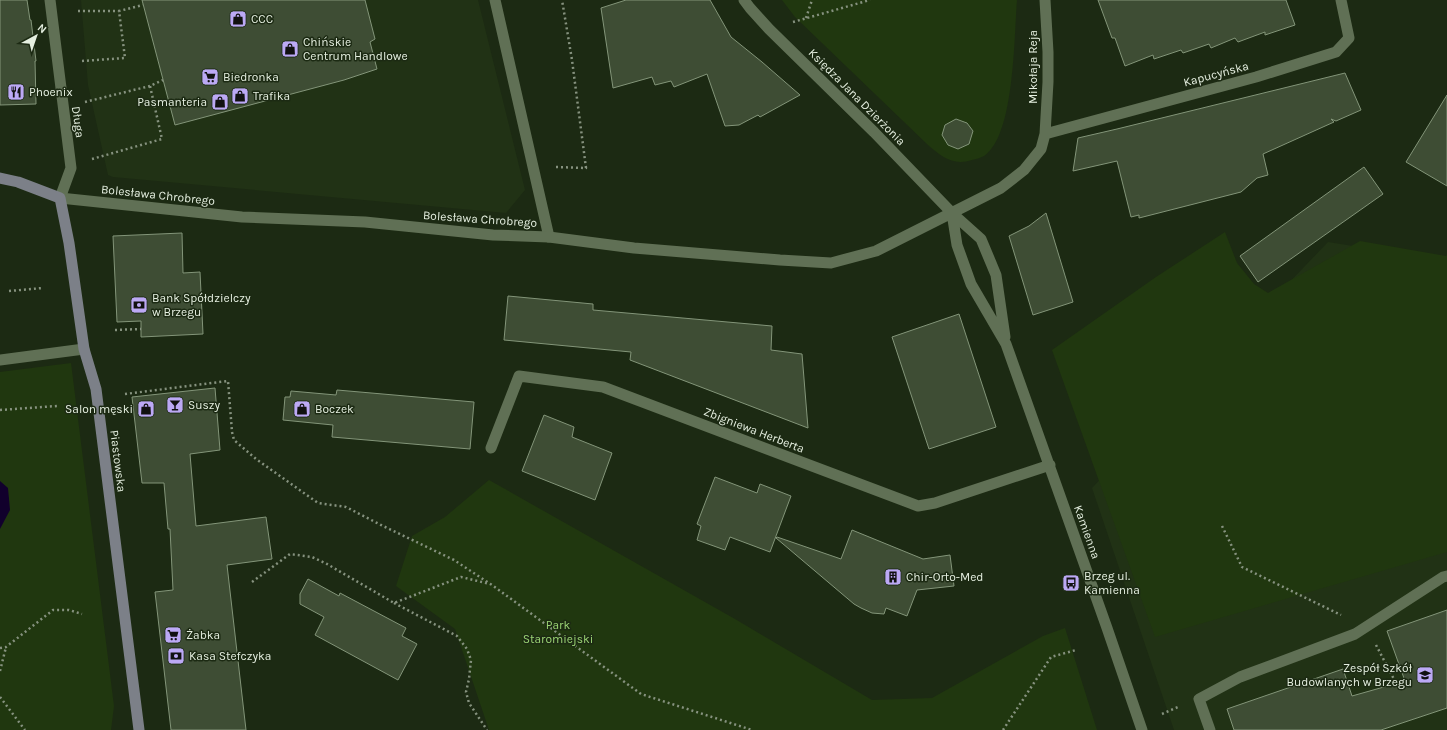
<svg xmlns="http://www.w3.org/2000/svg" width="1447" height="730" font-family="Karla,sans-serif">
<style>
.built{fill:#213215}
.green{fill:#20370f}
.water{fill:#11002c}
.building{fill:#3e4d34;stroke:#839579}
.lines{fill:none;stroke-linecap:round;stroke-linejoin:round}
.path{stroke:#86927f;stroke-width:2.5;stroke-dasharray:2 3;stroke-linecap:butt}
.service{stroke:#607055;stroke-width:11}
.pedestrian{stroke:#607055;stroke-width:11}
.minor{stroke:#607055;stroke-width:11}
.secondary{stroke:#7c8088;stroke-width:11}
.labels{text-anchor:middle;stroke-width:3;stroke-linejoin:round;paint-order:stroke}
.poi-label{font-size:12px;fill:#e5efe0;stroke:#1c2a13;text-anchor:start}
.street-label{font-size:12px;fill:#e5efe0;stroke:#1c2a13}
.park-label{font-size:12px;fill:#9bd474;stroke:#1c2a13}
</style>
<rect width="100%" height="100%" fill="#1c2a13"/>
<!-- built -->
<path class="built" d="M81,0H478L525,190L506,213L113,177L108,175L88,85Z
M1328,242L1447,261V730H1174L1092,488Z"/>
<!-- green -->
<path class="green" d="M782,0H1017C1014,35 1015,136 984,156C981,158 975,159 972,160C953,166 942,157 928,145L795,17Z
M1225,232L1237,263L1254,284L1268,293L1360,241L1446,256L1447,255V552L1155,637L1052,350L1156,277Z
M71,363L114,706L111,730H0V372Z
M489,480L735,619L872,700L932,698L1043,636L1065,628L1097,730H489L455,629L396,586L412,536L445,517Z"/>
<!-- water -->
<path class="water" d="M0,481L8,488L10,510L0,529Z"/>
<!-- building -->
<path class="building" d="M0,0H27L30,20H31L36,61H35L36,104L0,105Z
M142,0H365L375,39L370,42L377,69L344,80L175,125Z
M626,0H710L731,37L762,62L800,95L760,117L758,115L739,125L725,126L707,74L674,87L671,81L655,85L652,77L613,88L601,8Z
M1098,0H1286L1295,25L1265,35V32L1238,42L1235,38L1211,48L1209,44L1183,53L1181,50L1154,59L1153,55L1125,66L1115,38H1112Z
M1345,73L1361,110L1336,121L1331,119L1334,122L1263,154L1268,175L1257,178L1241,192L1139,218V215L1131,217L1117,161L1073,171L1078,138L1117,129Z
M1447,95V186L1406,162Z
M956,119L967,123L973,131L969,144L958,149L948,145L942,135L945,125Z
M1364,167L1383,194L1258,282L1240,256Z
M1046,213L1073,302L1033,315L1009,236L1029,226Z
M182,233L183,273L200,272L203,334L141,337V321L117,322L113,236Z
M508,296L593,304V310L772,326L771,350L802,354L808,428L630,360L631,352L504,340Z
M959,314L996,427L929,449L892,337Z
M215,388L220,450L190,454L196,526L266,517L272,559L227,565L246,730H171L155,592L173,590L170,529H168L164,483H142L132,397Z
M337,390L474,402L470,449L332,437L333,425L283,420L285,397H290L291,391L336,395Z
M544,415L574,427L572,437L612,453L595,500L522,471Z
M715,477L757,493L760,484L791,496L770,552L730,537L725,550L697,540L701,526L697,524Z
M852,530L923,559L950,555L954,586L917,590L907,616L886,608L884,614L872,613L861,608L854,604L776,538L777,537L841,559Z
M308,579L339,596L340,593L406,628L402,636L417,644L398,680L315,635L324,617L300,604V594Z
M1447,610V708L1381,730H1234L1227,709L1343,669L1352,696L1405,681L1387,631Z"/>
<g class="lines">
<!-- path -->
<path class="path" d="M78,11H119
M806,18L812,0
M793,22L870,0
M82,61L125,58L119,11L143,5
M85,102L150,86
M92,159L162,139L150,86L163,80
M556,167L586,168L572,60L562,0
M9,291L43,288
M115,330L141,329
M125,394L228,381L232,432L234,440L256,459L318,503L346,507L381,525L454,560L492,585L641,694L752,730
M0,410L57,406
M1222,526L1242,567L1341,615
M252,582L290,554L312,557L327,564L394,603L461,577L490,584
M394,603L457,636L467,649L471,660L469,679L466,692L469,703L487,730
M1376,645L1396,683
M0,648L6,647L53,610H69L82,614
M0,671L6,647
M0,697L25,730
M1162,714L1178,707
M1003,730L1051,657L1076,650"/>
<!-- service -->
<path class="service" d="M495,0L549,237
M0,360L84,349
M1210,730L1199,699L1240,677L1355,634L1443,577L1447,576"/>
<!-- pedestrian -->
<path class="pedestrian" d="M50,0L71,168L60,198"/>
<!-- minor -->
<path class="minor" d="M744,0L750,8L769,29L874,132L952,213L981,239L996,275L1005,337
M1045,134L1256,77L1336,52L1349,38L1341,0
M60,198L242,217L365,222L493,235L549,237L634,248L780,260L831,263L876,251L1001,188L1024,170L1041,149L1045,134L1048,82V52L1045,0
M952,213L957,245L971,284L1006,344L1107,628L1142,730
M491,448L519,376L603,387L918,506L935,503L1050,465"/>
<!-- secondary -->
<path class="secondary" d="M0,178L18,182L60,198L69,243L84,349L96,389L139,730"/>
</g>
<!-- icons -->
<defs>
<g id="shop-square" transform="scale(0.9)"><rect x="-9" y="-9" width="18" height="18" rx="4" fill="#bca9f5" stroke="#1c2a13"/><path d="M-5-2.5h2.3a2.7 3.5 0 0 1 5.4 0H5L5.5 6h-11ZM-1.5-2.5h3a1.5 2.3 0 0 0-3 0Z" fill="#111"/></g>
<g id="supermarket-square" transform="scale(0.9)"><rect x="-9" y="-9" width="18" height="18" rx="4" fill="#bca9f5" stroke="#1c2a13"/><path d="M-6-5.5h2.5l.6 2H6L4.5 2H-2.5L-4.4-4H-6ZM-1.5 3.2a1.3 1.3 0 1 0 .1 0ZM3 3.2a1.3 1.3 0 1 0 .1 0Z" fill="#111"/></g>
<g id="restaurant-square" transform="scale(0.9)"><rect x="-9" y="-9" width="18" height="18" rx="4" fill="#bca9f5" stroke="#1c2a13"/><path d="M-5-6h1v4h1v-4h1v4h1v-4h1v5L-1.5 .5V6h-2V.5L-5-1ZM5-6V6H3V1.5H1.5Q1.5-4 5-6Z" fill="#111"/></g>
<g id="bank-square" transform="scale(0.9)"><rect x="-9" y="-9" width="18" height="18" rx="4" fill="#bca9f5" stroke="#1c2a13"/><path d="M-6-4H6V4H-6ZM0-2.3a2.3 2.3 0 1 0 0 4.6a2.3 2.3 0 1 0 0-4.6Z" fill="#111"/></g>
<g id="bar-square" transform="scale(0.9)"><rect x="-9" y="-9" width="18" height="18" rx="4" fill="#bca9f5" stroke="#1c2a13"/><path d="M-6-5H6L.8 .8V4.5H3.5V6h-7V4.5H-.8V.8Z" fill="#111"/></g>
<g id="building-square" transform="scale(0.9)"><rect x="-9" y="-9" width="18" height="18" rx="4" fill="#bca9f5" stroke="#1c2a13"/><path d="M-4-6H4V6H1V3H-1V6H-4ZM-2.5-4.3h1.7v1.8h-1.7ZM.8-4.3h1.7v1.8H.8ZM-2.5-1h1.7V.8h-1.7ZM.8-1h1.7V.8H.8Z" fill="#111"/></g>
<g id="bus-square" transform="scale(0.9)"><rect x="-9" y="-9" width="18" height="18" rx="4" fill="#bca9f5" stroke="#1c2a13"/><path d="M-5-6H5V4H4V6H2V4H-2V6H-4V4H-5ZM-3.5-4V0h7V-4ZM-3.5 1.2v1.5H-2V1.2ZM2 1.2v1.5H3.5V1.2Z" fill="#111"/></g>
<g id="school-square" transform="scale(0.9)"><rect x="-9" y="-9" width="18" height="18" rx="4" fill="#bca9f5" stroke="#1c2a13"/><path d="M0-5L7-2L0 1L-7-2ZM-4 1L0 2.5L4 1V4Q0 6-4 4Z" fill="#111"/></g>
</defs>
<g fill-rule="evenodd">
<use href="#shop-square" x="238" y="19"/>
<use href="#shop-square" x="290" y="49"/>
<use href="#supermarket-square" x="210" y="77"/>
<use href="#restaurant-square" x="16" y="92"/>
<use href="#shop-square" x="240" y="96"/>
<use href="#shop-square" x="220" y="102"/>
<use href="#bank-square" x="139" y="305"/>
<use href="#bar-square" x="175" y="405"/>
<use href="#shop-square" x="146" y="409"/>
<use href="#shop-square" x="302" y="409"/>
<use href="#building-square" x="893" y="577"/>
<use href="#bus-square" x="1071" y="583"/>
<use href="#supermarket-square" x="173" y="635"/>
<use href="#bank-square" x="176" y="656"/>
<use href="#school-square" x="1425" y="675"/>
</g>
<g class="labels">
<!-- poi labels -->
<g class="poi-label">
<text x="251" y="23">CCC</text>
<text x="303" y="46">Chińskie<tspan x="303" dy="14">Centrum Handlowe</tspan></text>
<text x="223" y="81">Biedronka</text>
<text x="29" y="96">Phoenix</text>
<text x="253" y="100">Trafika</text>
<text x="207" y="106" text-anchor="end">Pasmanteria</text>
<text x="152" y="302">Bank Spółdzielczy<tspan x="152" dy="14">w Brzegu</tspan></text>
<text x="188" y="409">Suszy</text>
<text x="133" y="413" text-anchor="end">Salon męski</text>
<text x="315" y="413">Boczek</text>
<text x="1084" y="580">Brzeg ul.<tspan x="1084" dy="14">Kamienna</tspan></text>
<text x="906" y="581">Chir-Orto-Med</text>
<text x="186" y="639">Żabka</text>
<text x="189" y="660">Kasa Stefczyka</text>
<text x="1412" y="672" text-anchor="end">Zespół Szkół<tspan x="1412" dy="14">Budowlanych w Brzegu</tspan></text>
</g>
<!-- street labels -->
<g class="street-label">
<text transform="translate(1033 67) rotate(-90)" y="4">Mikołaja Reja</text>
<text transform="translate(1216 74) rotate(-15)" y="4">Kapucyńska</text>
<text transform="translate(857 97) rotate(45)" y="4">Księdza Jana Dzierżonia</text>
<text transform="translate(78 122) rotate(82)" y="4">Długa</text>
<text transform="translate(158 195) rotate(6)" y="4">Bolesława Chrobrego</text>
<text transform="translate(480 219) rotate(4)" y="4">Bolesława Chrobrego</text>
<text transform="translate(754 430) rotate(21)" y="4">Zbigniewa Herberta</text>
<text transform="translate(118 461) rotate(83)" y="4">Piastowska</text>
<text transform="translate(1087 532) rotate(70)" y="4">Kamienna</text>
</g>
<!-- park labels -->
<g class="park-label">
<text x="558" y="629">Park<tspan x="558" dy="14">Staromiejski</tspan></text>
</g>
</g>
<!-- north arrow -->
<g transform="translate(36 36) rotate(40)" stroke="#1c2a13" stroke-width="3" paint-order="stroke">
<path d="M0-3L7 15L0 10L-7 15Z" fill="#e5efe0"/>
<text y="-6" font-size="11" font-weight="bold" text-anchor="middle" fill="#e5efe0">N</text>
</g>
</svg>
